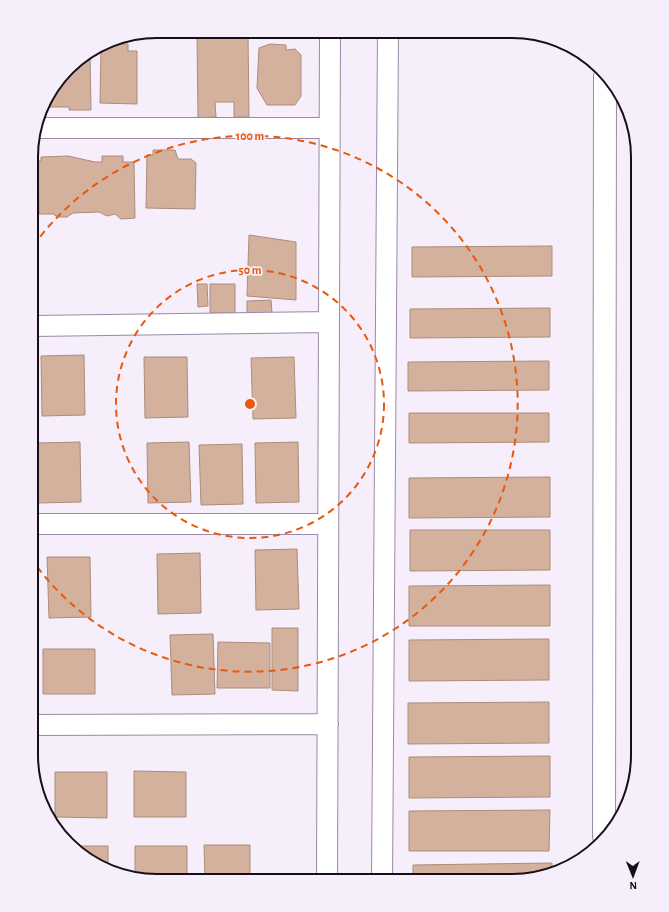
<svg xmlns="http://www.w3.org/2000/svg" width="669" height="912" font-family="'Alegreya Sans',sans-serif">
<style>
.building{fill:#d4b19c;stroke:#aa8d7b}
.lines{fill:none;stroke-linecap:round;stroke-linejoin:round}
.minor-casing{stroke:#9a8aa5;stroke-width:22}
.tertiary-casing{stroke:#9a8aa5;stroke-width:24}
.minor{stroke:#fff;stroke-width:20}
.tertiary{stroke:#fff;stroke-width:22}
.ring{fill:none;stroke:#e8590c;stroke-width:2;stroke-dasharray:7 5}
.rim{fill:none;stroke:#150f19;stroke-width:2}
.centre{fill:#e8590c;stroke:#f6effb;stroke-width:2}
.ring-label{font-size:12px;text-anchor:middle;font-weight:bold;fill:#e8590c;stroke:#f6effb;stroke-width:3.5;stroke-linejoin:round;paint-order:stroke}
</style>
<rect width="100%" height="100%" fill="#f6effb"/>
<!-- building -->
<path class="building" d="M248,34L249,117H234V102H215L216,117L198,118L197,35Z
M107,44H128V51H137V104L100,103L101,49H107Z
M270,44L286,45V50L295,49L301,55V96L295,105H267L257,88L259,48Z
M90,53L91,110H69V107H47L48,94L74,62Z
M153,150H175L178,159H191L196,163L195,209L146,208L147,155H153Z
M68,156L95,162H102V156H123V162H134L135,218L121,219L115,214L107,216L99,212L73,213L67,217H58L53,214H39L38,161H41V157Z
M249,235L296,242V300L247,296Z
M552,246V276L412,277V247Z
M197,284H207L208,306L198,307Z
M210,284H235V313H210Z
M271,300L272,313L247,314V301Z
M550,308V337L410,338V309Z
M84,355L85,415L42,416L41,356Z
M144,357H187L188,417L145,418Z
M294,357L296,418L253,419L251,358Z
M549,361V390L408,391V362Z
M409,413H549V442L409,443Z
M80,442L81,502L38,503L37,443Z
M189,442L191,502L148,503L147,443Z
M298,442L299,502L256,503L255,443Z
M242,444L243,504L201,505L199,445Z
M550,477V517L409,518V478Z
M410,530H550V570L410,571Z
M297,549L299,609L256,610L255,550Z
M200,553L201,613L158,614L157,554Z
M47,557H90L91,617L49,618Z
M550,585V626H409V586Z
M272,628H298V691L272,690Z
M213,634L215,694L172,695L170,635Z
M549,639V680L409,681V640Z
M218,642L270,643V688H217Z
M43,649H95V694H43Z
M549,702V743L408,744V703Z
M550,756V797L409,798V757Z
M134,771L186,772V817H134Z
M55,772H107V818L55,817Z
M550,810L549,851H409V811Z
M204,845H250V880H205Z
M73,846H108V866L80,855Z
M135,846H187V880H140L135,878Z
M552,863V872L513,881H413V865Z"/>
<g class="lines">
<!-- minor casing -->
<g class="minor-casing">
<path id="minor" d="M36,128H329
M32,326L329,322
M31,524H328
M31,725L328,724
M327,880L330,32
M382,881L388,32"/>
</g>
<!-- tertiary casing -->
<g class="tertiary-casing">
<path id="tertiary" d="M604,836L605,77"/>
</g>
<!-- minor -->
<use href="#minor" class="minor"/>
<!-- tertiary -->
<use href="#tertiary" class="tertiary"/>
</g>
<!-- distance rings -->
<g class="ring">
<circle cx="250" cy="404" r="134"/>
<path d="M33 246A268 268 0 1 1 32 560"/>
</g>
<!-- crop -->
<path d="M0 0H669V912H0ZM157 38H512A119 119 0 0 1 631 157V755A119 119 0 0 1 512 874H157A119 119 0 0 1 38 755V157A119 119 0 0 1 157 38Z" fill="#f6effb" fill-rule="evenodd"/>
<path class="rim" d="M157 38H512A119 119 0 0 1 631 157V755A119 119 0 0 1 512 874H157A119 119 0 0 1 38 755V157A119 119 0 0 1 157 38Z"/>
<circle cx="250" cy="404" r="6" class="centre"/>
<g class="ring-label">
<text x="250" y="140">100 m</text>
<text x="250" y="274">50 m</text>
</g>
<!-- north arrow -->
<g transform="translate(633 876) rotate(179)" stroke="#f6effb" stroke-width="3" paint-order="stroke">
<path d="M0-3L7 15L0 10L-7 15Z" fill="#150f19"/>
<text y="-6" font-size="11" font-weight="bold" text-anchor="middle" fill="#150f19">N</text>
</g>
</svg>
